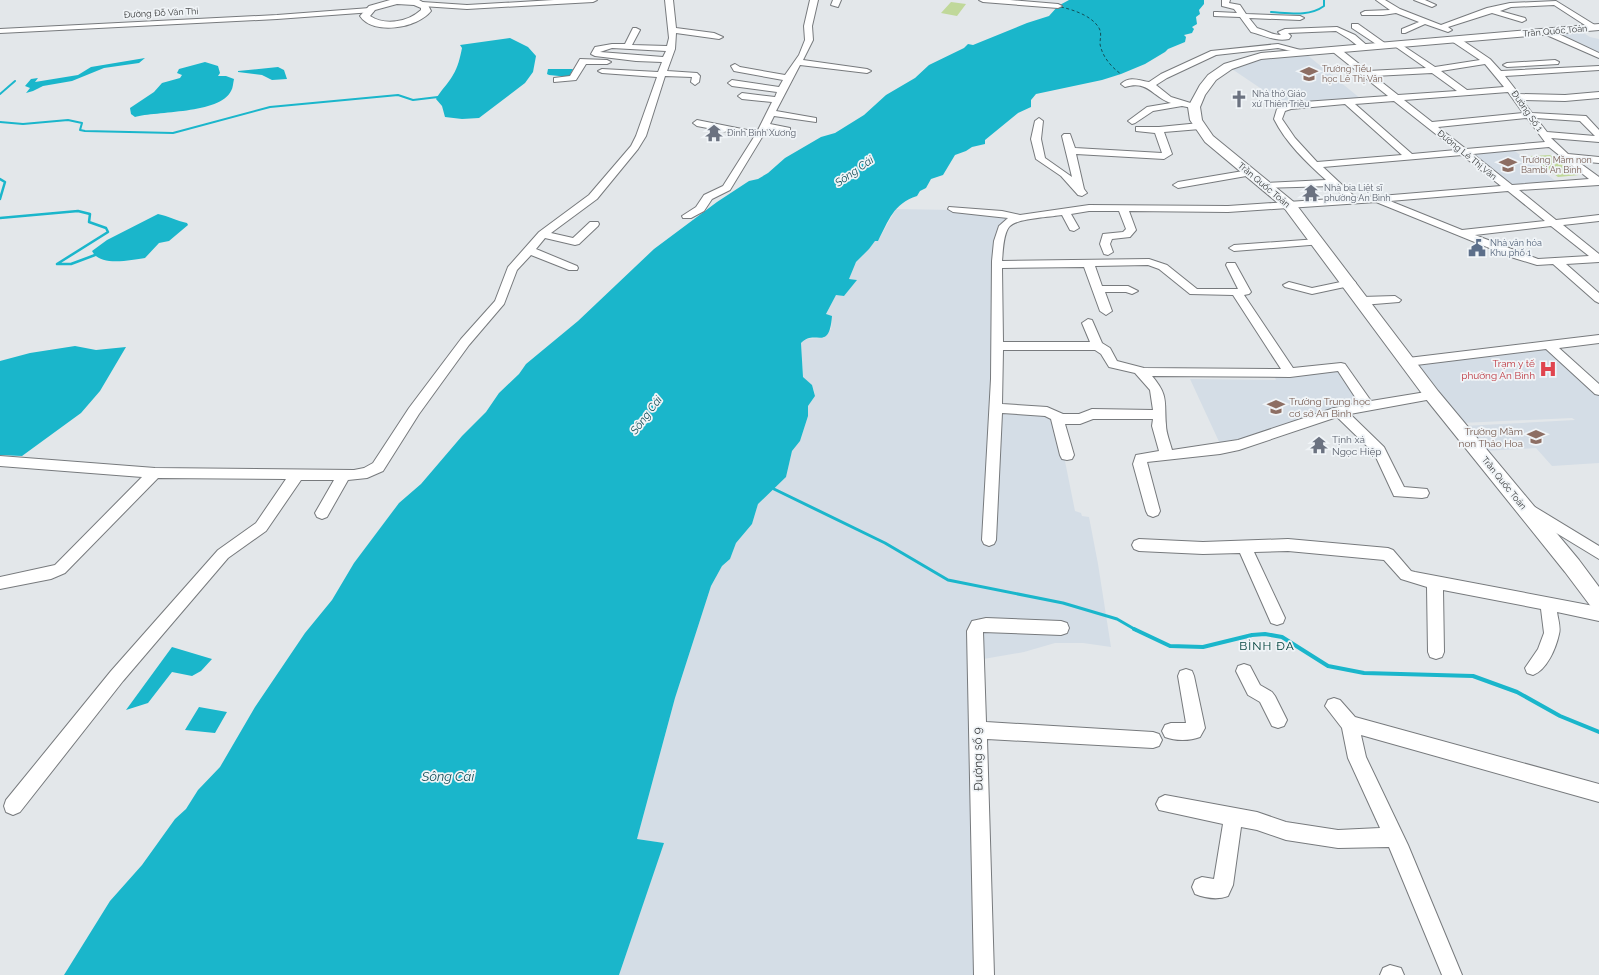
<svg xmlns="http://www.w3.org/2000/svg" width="1599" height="975" font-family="Raleway,sans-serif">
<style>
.built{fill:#d4dde6}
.green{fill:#c0d89a}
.water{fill:#1ab6cb}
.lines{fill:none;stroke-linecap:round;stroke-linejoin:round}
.stream-far3{stroke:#1ab6cb;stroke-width:2}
.stream-far2{stroke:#1ab6cb;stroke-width:2.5}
.stream-far1{stroke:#1ab6cb;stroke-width:3}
.stream{stroke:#1ab6cb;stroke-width:4}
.ferry{stroke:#134e57;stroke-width:1;stroke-dasharray:3 2.5;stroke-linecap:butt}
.minor-casing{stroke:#777a7d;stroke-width:2}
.major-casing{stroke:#777a7d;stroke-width:2}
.minor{fill:#fff;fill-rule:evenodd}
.major{fill:#fff;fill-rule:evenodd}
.labels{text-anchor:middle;stroke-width:3.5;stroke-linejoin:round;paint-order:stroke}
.far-street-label{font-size:9px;fill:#3a3c3d;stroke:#f0f4f7}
.far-education-label{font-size:9px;fill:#785e54;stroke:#f0f4f7;text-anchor:start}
.far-worship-label{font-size:9px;fill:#5b616d;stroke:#f0f4f7;text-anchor:start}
.far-service-label{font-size:9px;fill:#4e5e75;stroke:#f0f4f7;text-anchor:start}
.health-label{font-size:10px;fill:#be3a42;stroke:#f0f4f7;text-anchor:end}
.education-label{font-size:10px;fill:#785e54;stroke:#f0f4f7;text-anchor:start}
.worship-label{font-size:10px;fill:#5b616d;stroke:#f0f4f7;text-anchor:start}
.water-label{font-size:11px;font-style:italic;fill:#134e57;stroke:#f0f4f7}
.quarter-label{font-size:12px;letter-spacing:1px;fill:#00413c;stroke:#f0f4f7}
.near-street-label{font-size:12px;fill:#3a3c3d;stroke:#f0f4f7}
.near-water-label{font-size:13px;font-style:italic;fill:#134e57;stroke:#f0f4f7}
</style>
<rect width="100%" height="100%" fill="#e3e7ea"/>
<!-- built -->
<path class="built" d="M1579,30L1590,37L1599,39V55L1549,33Z
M1306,54L1361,99L1284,106L1275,98L1229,67L1263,57Z
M1512,149L1557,182L1508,186L1467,153Z
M896,209L953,210L1014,218L1002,225L992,410L1047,414L1051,417L1064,456L1075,511L1081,513L1082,516L1089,517L1098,564L1111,647L1083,643H1055L1024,652L972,661L978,975H619L663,843L637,839L675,698L711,586L722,566L730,559L736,543L752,524L758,504L786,477L792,451L800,441L808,416V406L815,396L814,390L803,377L801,343L805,339L823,338L831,329L832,316L826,315L836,294L844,296L857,280L849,279L854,265L875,241H878Z
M1549,347L1599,394V463L1552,466L1536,448L1484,451L1463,426L1575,420L1572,418L1461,423L1415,364Z
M1339,369L1364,404L1221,446L1190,379L1276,380L1274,375Z"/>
<!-- green -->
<path class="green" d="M951,2L966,4L957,16L941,13Z
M1550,155L1579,175L1558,177L1530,156Z"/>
<!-- water -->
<path class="water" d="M1069,0H1204V4L1199,10L1200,14L1196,17L1197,24L1192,27L1194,29L1192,33L1184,35L1186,37L1185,42L1168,49L1165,52L1145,64L1121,74L1102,80L1036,94L1031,100V107L1018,113L985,140V144L972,147L966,151L955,155L943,175L931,179L926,188L920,191L917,196C893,204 889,220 878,241H875L869,249L856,262L849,279L857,280L844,296L836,295L826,314L832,316C829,353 815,328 801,343L803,377L812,385L815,396L808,406V416L800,441L792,451L786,477L758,504L752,524L736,543L730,559L722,566L711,586L675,698L637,839L664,843L619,975H64L110,901L142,865L175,819L186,809L198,790L220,767L255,707L305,633L332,600L354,563L399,503L421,484L462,436L486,412L499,393L519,374L526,364L578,321L654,249L717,202L749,181L758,179L768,173L785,158L821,137L835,133L864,115L886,95L915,78L929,65L964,48L968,44L973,45L1027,23L1049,16L1058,6Z
M510,38L528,47L536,56L533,72L525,83L479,118L462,119L445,117L442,106L436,99C441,90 448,84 453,75C458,67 460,58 462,48L460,45Z
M145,58L139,63L104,68L72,81L43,86L33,91L26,93L30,88L25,86L31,79L38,78L35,82L78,75L91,67Z
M205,62L218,66L220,73L218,76H226L234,79C233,83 233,88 231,91C220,114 156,111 135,117L131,114L130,108L154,92L162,83L180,78L182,75L177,73L179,69Z
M278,67L284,70L287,79L272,80L262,75L238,72V71Z
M548,69H573L569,77L549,75L547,74Z
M158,214C169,216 176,221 187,223L188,225L169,241L159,243L145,258C130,260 100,267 92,251L107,240Z
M75,346L96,350L126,347L100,391L81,413L22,456L0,455V361L30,353Z
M172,647L212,659L201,671L192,676L172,672L148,703L126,710Z
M199,707L227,712L215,733L185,730Z"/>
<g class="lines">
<!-- stream-far3 -->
<path class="stream-far3" d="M1271,12C1289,13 1309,17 1324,6V0
M0,94L15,81
M0,122L23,124L68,120L82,123L80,130L85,131L173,133L270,107L398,95L413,100L438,97"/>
<!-- stream-far2 -->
<path class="stream-far2" d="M0,179L5,182L0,199
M0,218L78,211L90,214L89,222L106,228L108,232L57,264H71L95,255"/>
<!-- stream-far1 -->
<path class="stream-far1" d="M774,489L885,543L948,580L1063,603L1117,619L1136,630"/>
<!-- stream -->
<path class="stream" d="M1134,629L1170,646L1203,647L1252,635L1265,634L1282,637L1328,666L1364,673L1473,676L1517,692L1560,716L1599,732"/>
<!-- ferry -->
<path class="ferry" d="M1061,7C1074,10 1092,16 1099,28C1102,33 1100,38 1100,44C1102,56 1111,67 1121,74"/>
<!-- minor casing -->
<g class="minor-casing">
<path id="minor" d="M554,0H597L593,2L467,9L422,6L418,4L422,2L467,5Z
M665,0H673L676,28L714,33L723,37L719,39L676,33L675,49L667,71L697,73L700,76L699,82L695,85L691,82L692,77L665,76L646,136L638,149L597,199L551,233L573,238L590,222H598L599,224L598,226L579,244L575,245L545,238L536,249L577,266L578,268L577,270H569L531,255L517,270L504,304L469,345L419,414L383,471L367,478L348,480L327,517L322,519L317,517L315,513L334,480H301L266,531L228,558L123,681L20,812L13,815L6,812L4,806L6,800L111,671L218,550L256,523L286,479L158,478L65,573L51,579L0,589V577L55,565L142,477L0,466V456L155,468L354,470L364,468L373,463L409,408L461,339L495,301L508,267L539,232L589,195L631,146L636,136L657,77L602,73L598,71L602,69L658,72L662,62L636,61L595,56L591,54L595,47L612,44H625L633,28H636L640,30L632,45L667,46L669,38ZM612,48L666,51L663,57L600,52Z
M810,0H818L812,26L813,40L803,60L867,69L871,71L867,73L800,65L776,111L816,118V122L774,116L770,124L790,128V132L767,129L730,190L712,199L704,211L691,218H683L682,216L696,207L704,195L723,186L754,137L697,126L693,123L697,120L757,132L772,102L742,99L738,96L742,93L775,97L777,92L732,86L728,83L732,80L779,87L783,80L734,71L731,66L735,64L740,67L785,75L799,55L805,40L804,26Z
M833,0H841L838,7L831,5Z
M979,0H1010L1058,4L1062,6L1058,8L983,2Z
M1222,0H1230L1229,3L1240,5L1246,14L1300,16L1304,18L1300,20L1249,18L1257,28C1265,30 1272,35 1281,35L1278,32L1285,29L1337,27L1355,35L1370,48L1363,50L1349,39L1336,31L1288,33L1291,36L1289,39C1275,42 1264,35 1251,32L1240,17L1214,16V12H1217L1237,13L1234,9L1222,6Z
M1376,0H1385L1400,9L1441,25L1487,8L1510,3L1556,1L1598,27L1591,29L1554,5L1511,7L1500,11L1525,18L1526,20L1522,22L1492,13L1448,27L1452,30L1448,32L1425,24L1405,33H1402V29L1419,22L1396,13L1383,15H1362L1361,13L1365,11L1390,10Z
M1414,0H1425L1436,5L1432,7Z
M370,8L374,10L373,12L277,19L0,33V29L277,15Z
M1352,24H1358L1389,46L1382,48L1352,28Z
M1542,29H1548L1599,53V58L1542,33Z
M1453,38H1459L1490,59L1501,71L1599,66V70L1505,76L1519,94L1565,95L1599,92V98L1565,101L1522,100L1532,113L1586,116L1599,130V142L1551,138L1568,154L1599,157V163L1577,161L1599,177V185L1519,190L1556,220L1599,215V221L1563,225L1599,254V262L1566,264L1599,293V303L1595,301L1553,264L1537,265L1514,258L1376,202L1228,212L1129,211L1136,230L1130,237L1112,239L1110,244L1113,252L1108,255L1104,254L1100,244L1103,234L1123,232L1126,229L1119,211H1089L1071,214L1079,228L1074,231L1070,230L1062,215C1051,217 1016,218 1009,227C1003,235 1003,251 1002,261L1149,259L1167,265L1197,289H1238L1226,265L1227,263H1235L1251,292L1249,294L1244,295L1293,368L1341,363L1345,364L1371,401L1432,391L1436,392L1438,395L1436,398L1432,399L1350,414L1384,447L1404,487L1427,489L1429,493L1427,497L1422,498L1394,496L1374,453L1337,417L1239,450L1220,454L1147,462L1160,511L1158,515L1153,517L1148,515L1146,511L1133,464L1136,455L1159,451L1152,426L1153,419H1093L1080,424H1065L1074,455L1072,459L1067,460L1062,459L1060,455L1051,419L1045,416L1002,413L996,540L994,544L989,546L984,544L982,540L991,379L992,261L994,241L999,226L1008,218L953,212L948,209L949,207L1002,211L1020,215L1089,205L1228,206L1346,198L1332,186L1262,188L1260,186L1262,184L1265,183L1326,180C1306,162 1286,143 1274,119L1277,109L1290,103L1388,96L1333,52V48H1339L1368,71L1426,68L1396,47L1395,45L1399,43L1435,67L1480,60L1453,42ZM1485,64L1504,87L1467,90L1441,71ZM1432,73L1457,91L1398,95L1374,76ZM1508,92L1523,113L1432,122L1404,100ZM1394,101L1456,150L1412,154L1355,104ZM1345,104L1402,155L1317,162L1295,138L1282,119L1285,111L1291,109ZM1527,118L1545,142L1466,149L1438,127ZM1536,118L1580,121L1595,136L1547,132ZM1549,147L1589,179L1512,185L1473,154ZM1462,155L1501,186L1356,198L1323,167ZM1508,191L1545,221L1462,230L1390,201ZM1551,226L1589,256L1538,259L1475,235ZM1148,265L1159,269L1190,294L1233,295L1281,369L1144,368L1117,361L1110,348L1102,343L1092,320L1088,319L1082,323L1090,342H1003L1002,268L1084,267L1100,311L1106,315L1112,311L1105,292H1126L1132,294L1138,291L1128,286H1102L1095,266ZM1003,350H1095L1101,354L1109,367L1135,373L1150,390L1153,410L1092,409L1079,414H1063L1047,407L1002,404ZM1338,371L1359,403L1334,408L1238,440L1172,450C1170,442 1166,433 1166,425C1164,402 1169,396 1152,376L1290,377Z
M1278,44L1308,52L1304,54L1278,48L1216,55L1167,78L1156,85L1171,97L1197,105V109L1182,106L1153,111L1135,123L1132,124L1128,121L1147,107L1171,103C1152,97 1149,80 1125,87L1121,84C1129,76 1138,80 1149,82L1161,74L1211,51Z
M580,59L607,60L611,62L607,64H586L576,80L554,82V78L570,76Z
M1555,60L1559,62L1558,64L1507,67L1503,65L1507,63Z
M1039,118L1043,121L1041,139L1045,158L1072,177L1062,136L1064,134H1070L1075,148L1162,153L1155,133L1136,131V127H1159L1200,123L1205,126L1200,129L1164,132L1172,154L1164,159L1076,154L1084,189L1087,193L1082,196L1078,195L1061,176L1036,159L1031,139L1035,121Z
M1249,170L1252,171L1254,173L1252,175L1178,188L1173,185L1178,182Z
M1318,239L1323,242L1322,244L1234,251L1229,248L1234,245Z
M1350,280L1354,281L1356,283L1354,285L1312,294L1285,287L1283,285L1289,282L1312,288Z
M1395,296L1401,300L1399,302L1362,305L1356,301L1362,297Z
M1599,335V343L1559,348L1599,384V395L1595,394L1546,349L1408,366L1404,365L1402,362L1404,359L1408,358Z
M1530,504L1599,546V559L1525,514L1523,510L1525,506Z
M1139,539L1203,542L1288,539L1388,548L1393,550L1411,571L1415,572L1599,607V621L1557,612C1558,619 1561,628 1559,634C1556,648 1547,670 1533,675L1527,673L1525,668L1538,649L1544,633L1541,609L1443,590L1444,652L1442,657L1436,659L1430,657L1428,652L1427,587L1401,579L1384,560L1288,551L1254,552L1285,618L1283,623L1277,625L1271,623L1240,553L1203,554L1139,551L1134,549L1132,545L1134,541Z
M986,618L1061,621L1067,623L1069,628L1067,633L1061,635L983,632L986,722L1153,732L1159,734L1162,740L1159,746L1153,748L987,739L994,975H974L967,631L972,621Z
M1244,664L1250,666L1260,685L1272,692L1275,696L1287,720L1284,726L1278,728L1272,726L1260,702L1248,695L1236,671L1238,666Z
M1186,669L1192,671L1194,676L1205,728L1200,737C1190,741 1175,741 1165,737L1162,731L1165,725L1171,723H1186L1178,676L1180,671Z
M1334,698L1340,700L1355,717L1599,784V802L1361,735L1366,757L1408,845L1462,975H1442L1389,847L1338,848L1286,840L1257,830L1241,827L1233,885L1228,896C1218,900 1205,898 1195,894L1192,887L1195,880L1202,877L1214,879L1223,824L1159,810L1156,804L1159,798L1165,795L1257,812L1286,822L1338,830L1380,828L1348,758L1342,728L1325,706L1328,700Z
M1390,965L1401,968L1404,975H1380L1383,968Z"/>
</g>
<!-- major casing -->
<g class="major-casing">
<path id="major" d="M390,0H419L428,5L431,11C418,28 373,36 360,16L369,6ZM397,4L414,5L421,8V10C408,22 385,26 370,16L375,10Z
M1599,24V30L1261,59L1232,69L1216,80L1205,95L1200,107L1202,120L1213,136L1295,203L1438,391L1579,560L1599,587V610L1592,608L1565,572L1426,399L1285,209L1205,142L1190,120L1188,107L1200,85L1208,75L1224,64L1261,53Z"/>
</g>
<!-- minor -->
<use href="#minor" class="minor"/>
<!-- major -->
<use href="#major" class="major"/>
</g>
<!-- icons -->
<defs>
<g id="school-bare" transform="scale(1.38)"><path d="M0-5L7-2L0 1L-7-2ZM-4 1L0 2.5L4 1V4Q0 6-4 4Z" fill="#8d6e63" stroke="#f0f4f7" stroke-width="2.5" paint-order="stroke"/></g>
<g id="church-bare" transform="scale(1.38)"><path d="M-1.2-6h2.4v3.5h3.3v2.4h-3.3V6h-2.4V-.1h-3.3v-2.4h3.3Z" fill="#6b7280" stroke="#f0f4f7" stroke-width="2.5" paint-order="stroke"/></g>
<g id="temple-bare" transform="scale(1.38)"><path d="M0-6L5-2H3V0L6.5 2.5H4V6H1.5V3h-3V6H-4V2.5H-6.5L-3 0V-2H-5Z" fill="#6b7280" stroke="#f0f4f7" stroke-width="2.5" paint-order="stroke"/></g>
<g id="civic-bare" transform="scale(1.38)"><path d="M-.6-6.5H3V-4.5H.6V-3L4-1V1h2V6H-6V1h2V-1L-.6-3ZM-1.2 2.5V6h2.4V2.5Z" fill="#5c6f8a" stroke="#f0f4f7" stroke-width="2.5" paint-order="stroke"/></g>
<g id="hospital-bare" transform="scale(1.38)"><path d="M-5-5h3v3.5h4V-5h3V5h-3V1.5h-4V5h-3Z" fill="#e0444e" stroke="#f0f4f7" stroke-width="2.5" paint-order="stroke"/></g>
</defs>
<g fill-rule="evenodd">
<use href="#school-bare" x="1309" y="74"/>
<use href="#church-bare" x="1239" y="99"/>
<use href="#temple-bare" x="714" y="133"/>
<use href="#school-bare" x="1508" y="165"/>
<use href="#temple-bare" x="1311" y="193"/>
<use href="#civic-bare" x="1477" y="248"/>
<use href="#hospital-bare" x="1548" y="369"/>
<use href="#school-bare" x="1276" y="407"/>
<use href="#school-bare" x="1536" y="437"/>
<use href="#temple-bare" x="1319" y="445"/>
</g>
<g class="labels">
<!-- far-street labels -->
<g class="far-street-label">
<text transform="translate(161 13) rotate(-3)" y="3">Đường Đỗ Văn Thi</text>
<text transform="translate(1555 31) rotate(-5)" y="3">Trần Quốc Toản</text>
<text transform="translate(1527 111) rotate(55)" y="3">Đường Số 1</text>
<text transform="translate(1467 155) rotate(39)" y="3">Đường Lê Thị Vân</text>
<text transform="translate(1264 185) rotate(40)" y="3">Trần Quốc Toản</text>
<text transform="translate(1504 483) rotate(51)" y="3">Trần Quốc Toản</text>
</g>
<!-- far-education labels -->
<g class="far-education-label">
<text x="1322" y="72">Trường Tiểu<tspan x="1322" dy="10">học Lê Thị Vân</tspan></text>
<text x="1521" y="163">Trường Mầm non<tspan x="1521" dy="10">Bambi An Bình</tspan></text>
</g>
<!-- far-worship labels -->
<g class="far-worship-label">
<text x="1252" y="97">Nhà thờ Giáo<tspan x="1252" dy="10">xứ Thiên Triều</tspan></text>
<text x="727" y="136">Đình Bình Xương</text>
<text x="1324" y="191">Nhà bia Liệt sĩ<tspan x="1324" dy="10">phường An Bình</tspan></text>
</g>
<!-- far-service labels -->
<g class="far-service-label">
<text x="1490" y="246">Nhà văn hóa<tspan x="1490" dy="10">Khu phố 1</tspan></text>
</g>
<!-- health labels -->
<g class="health-label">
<text x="1535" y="367">Trạm y tế<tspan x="1535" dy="12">phường An Bình</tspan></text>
</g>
<!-- education labels -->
<g class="education-label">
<text x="1289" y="405">Trường Trung học<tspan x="1289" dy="12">cơ sở An Bình</tspan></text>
<text x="1523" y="435" text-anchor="end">Trường Mầm<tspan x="1523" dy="12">non Thảo Hoa</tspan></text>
</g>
<!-- worship labels -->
<g class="worship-label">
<text x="1332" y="443">Tịnh xá<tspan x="1332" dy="12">Ngọc Hiệp</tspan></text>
</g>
<!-- water labels -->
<g class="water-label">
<text transform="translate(854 171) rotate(-35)" y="4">Sông Cái</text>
<text transform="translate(646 415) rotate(-53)" y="4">Sông Cái</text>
</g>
<!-- quarter labels -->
<g class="quarter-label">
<text x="1267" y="650">BÌNH ĐA</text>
</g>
<!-- near-street labels -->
<g class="near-street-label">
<text transform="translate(978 759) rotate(-91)" y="4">Đường số 9</text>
</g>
<!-- near-water labels -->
<g class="near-water-label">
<text x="448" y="781">Sông Cái</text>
</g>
</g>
</svg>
